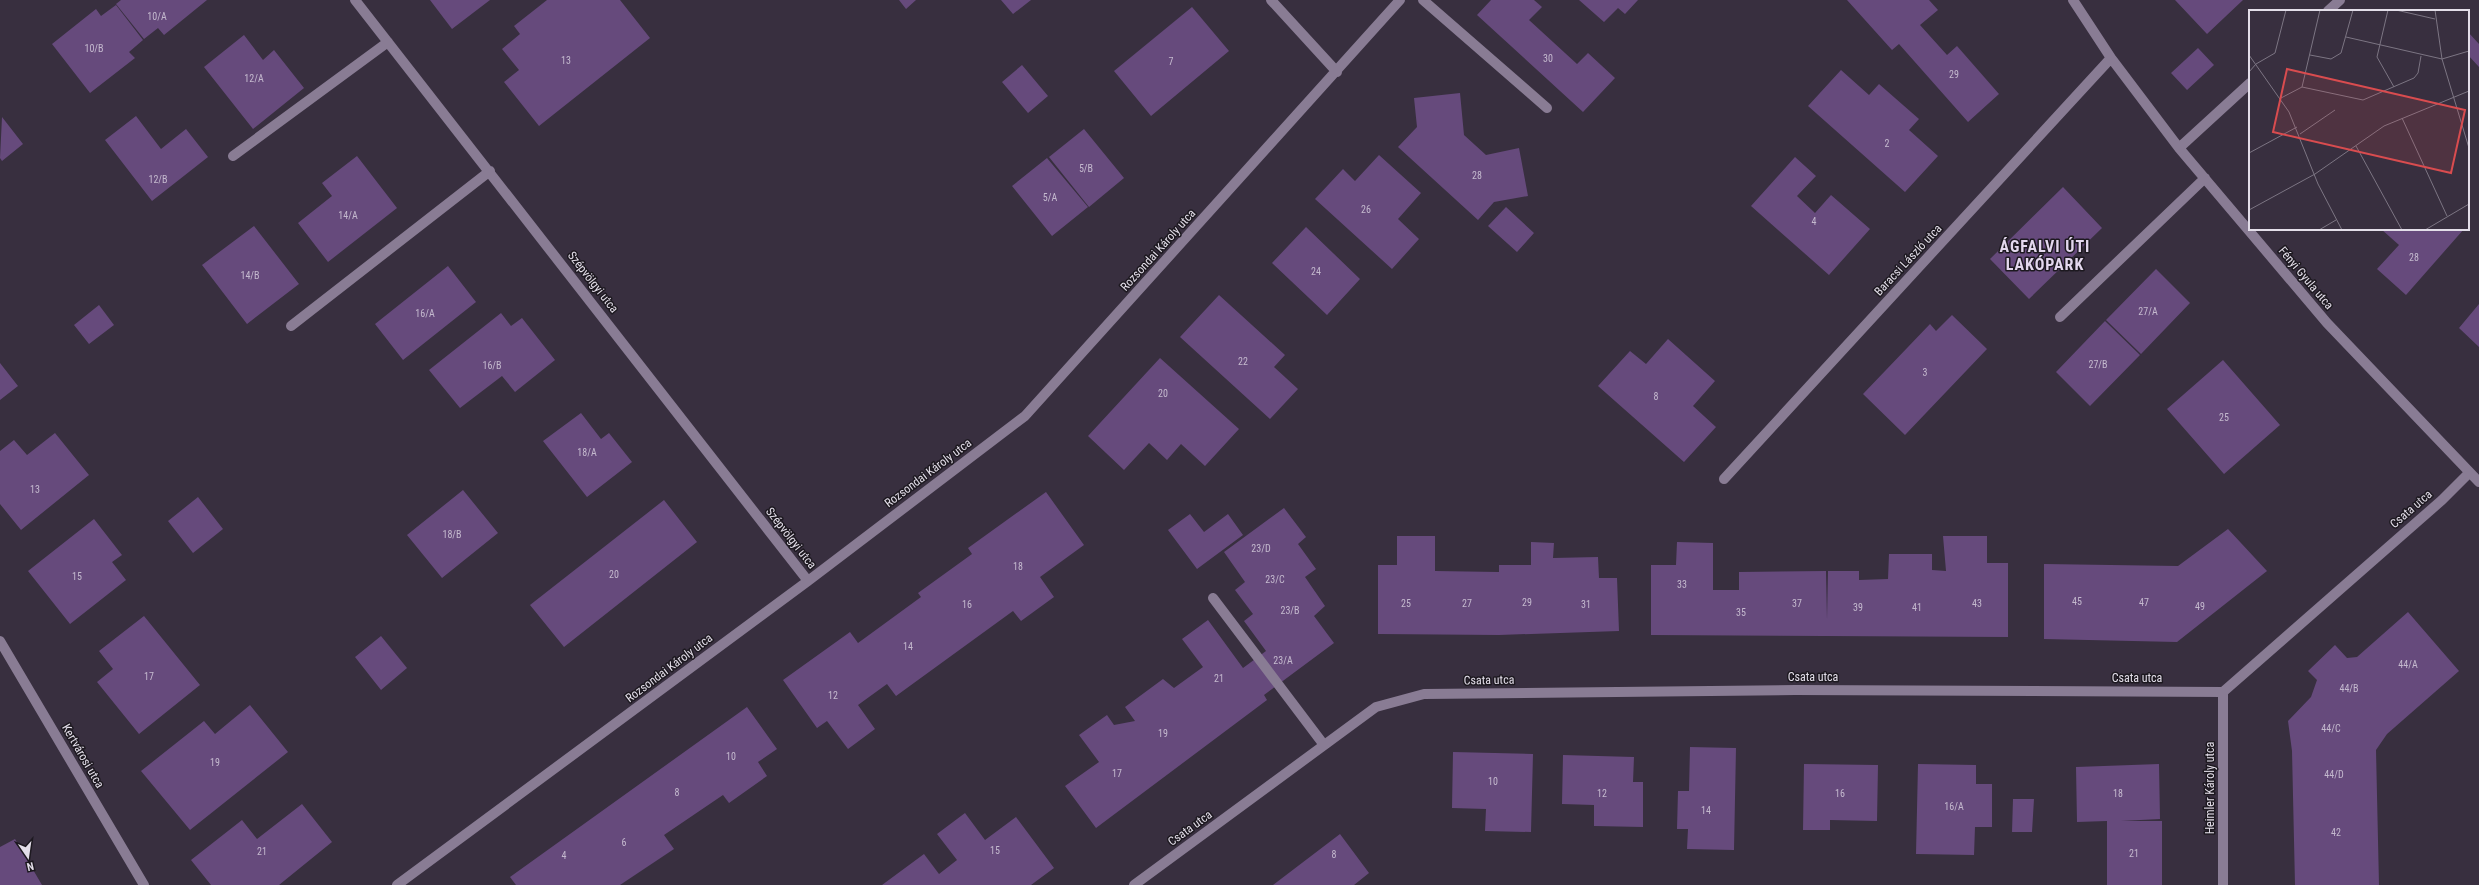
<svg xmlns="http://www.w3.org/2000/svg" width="2479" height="885" font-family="'Roboto Condensed',sans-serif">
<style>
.building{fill:#664a7c}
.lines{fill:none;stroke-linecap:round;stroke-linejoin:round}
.minor{stroke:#897c94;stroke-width:10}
.labels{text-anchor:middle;stroke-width:3;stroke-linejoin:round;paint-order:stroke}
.number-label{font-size:10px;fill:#c4b9ce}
.street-label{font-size:12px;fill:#e3dee9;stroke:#1d1920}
.district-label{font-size:16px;font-weight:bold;letter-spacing:1px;fill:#e4d8ee;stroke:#1d1920}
.inset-road{fill:none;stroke:#7c7583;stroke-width:1}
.view{fill:#d94c4f;fill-opacity:0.15;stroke:#d94c4f;stroke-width:2}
.inset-edge{fill:none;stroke:#e3dee9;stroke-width:2}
</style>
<rect width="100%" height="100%" fill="#382f3f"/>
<!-- building -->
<path class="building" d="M121,0H207L164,35L158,28L144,39L116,4Z
M430,0H490L452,29Z
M547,0H620L650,38L539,126L504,82L519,70L502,49L520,34L514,26Z
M899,0H916L906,9Z
M1001,0H1031L1013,14Z
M1491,0H1534L1542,7L1529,20L1577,64L1588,53L1615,78L1583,112L1477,15Z
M1579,0H1638L1625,14L1618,8L1604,22Z
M1847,0H1929L1938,10L1920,25L1947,55L1957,46L1999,94L1968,122L1899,44L1892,50Z
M2175,0H2243L2207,34Z
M116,5L143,40L129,52L135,58L90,93L52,44L96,9L101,16Z
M1192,7L1229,51L1151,116L1114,71Z
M2468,32L2479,44V67L2468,55Z
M244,35L263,60L274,50L304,88L253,129L204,67Z
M2198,48L2214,65L2187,90L2171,73Z
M1022,65L1048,96L1028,113L1002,82Z
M1841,70L1869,95L1879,84L1919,119L1909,130L1938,156L1905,192L1808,106Z
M1460,93L1464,135L1486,155L1519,148L1528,196L1494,202L1478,220L1398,147L1417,127L1414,98Z
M136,116L161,149L186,129L208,157L152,201L105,140Z
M2,117L23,144L2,161L0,158Z
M1084,129L1124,178L1089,207L1049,157Z
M1379,155L1421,193L1398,219L1419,239L1392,269L1315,199L1343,169L1355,181Z
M357,156L397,208L328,262L298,223L332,196L322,183Z
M1795,157L1816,176L1797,196L1815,213L1831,195L1870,229L1829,275L1751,206Z
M1047,158L1088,207L1052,236L1012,186Z
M2063,187L2102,228L2029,299L1990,259Z
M1506,207L1534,233L1517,252L1488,226Z
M254,226L299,284L247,324L202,265Z
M1306,227L1360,279L1327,315L1272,263Z
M2381,229H2464L2406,295L2377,269L2399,245Z
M448,266L476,302L403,360L375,324Z
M2156,269L2190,303L2141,354L2106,320Z
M1219,295L1285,355L1274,367L1298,389L1270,419L1180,337Z
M2479,304V347L2459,328Z
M99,305L114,325L89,344L74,325Z
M501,313L511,326L522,318L555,360L515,392L502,376L460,408L429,370Z
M1952,315L1987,349L1905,435L1863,394L1930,324L1936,331Z
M2105,321L2140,355L2090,406L2056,372Z
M1668,339L1715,381L1693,406L1716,427L1684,462L1598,386L1630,351L1646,364Z
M1160,358L1239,429L1205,466L1181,444L1167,460L1149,443L1124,470L1088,436Z
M2223,360L2280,425L2224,474L2167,409Z
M0,363L18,386L0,400Z
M581,413L601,439L609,433L632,462L587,497L543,441Z
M55,433L89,475L21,530L0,504V451L14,440L27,455Z
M463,490L498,533L442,578L407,535Z
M1046,492L1084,545L1040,577L1054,597L1021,621L1013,611L896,696L887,684L858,705L875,729L848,749L827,721L817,728L783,680L850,632L858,643L921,597L918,593L972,554L968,548Z
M198,497L223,529L193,553L168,521Z
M664,500L697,542L564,647L530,605Z
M1284,508L1306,537L1298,544L1316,569L1305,577L1325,606L1314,616L1334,643L1264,695L1267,700L1096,828L1065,786L1099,762L1079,735L1107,715L1114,725L1135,721L1125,707L1163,679L1174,688L1203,667L1182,639L1208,620L1243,668L1266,651L1244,621L1253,614L1235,590L1245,582L1224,552Z
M1190,514L1204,532L1228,514L1243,535L1197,569L1168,530Z
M94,519L122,555L112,562L126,580L70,624L28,571Z
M2228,529L2267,571L2177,642L2044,639V564L2178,566Z
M1397,536H1435V571L1499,572V565H1531V542L1554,543L1553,558L1598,557L1599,578H1617L1619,631L1499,635L1378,634V565H1397Z
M1943,536H1987V563H2008V637L1651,635V565H1676L1677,542L1713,543V590H1739V572L1826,571L1827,619L1828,571H1859V580L1888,579L1889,554H1932V570L1946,571Z
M2408,612L2459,671L2387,734L2376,750L2379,885H2295L2292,751L2288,721L2311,697L2317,680L2308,671L2335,645L2347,658L2357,657Z
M144,616L200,685L139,734L97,682L113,669L99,651Z
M381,636L407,668L381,690L355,657Z
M250,705L288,752L190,830L141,771L204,721L215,734Z
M747,707L777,749L758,762L767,776L729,803L723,795L664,835L674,849L620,885H516L510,877Z
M1690,747L1736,748L1734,850L1687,849L1688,829H1677L1678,791H1689Z
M1453,752L1533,754L1531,832L1485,831L1486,809L1452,808Z
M1563,755L1634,757L1633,782H1643V827L1594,826V805L1562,804Z
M1804,764L1878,765L1877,821L1830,820V830H1803Z
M1918,764L1976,765V784H1992V827H1975L1974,855L1916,854Z
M2159,764L2160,819L2121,821H2162V885H2107V821L2077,822L2076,767Z
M2013,799H2034L2032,832H2012Z
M302,804L332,842L279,885H211L191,860L242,820L257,839Z
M965,813L985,840L1016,817L1054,868L1031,885H882L924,854L939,874L957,860L937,834Z
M1340,834L1369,873L1354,885H1273Z
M15,839L42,885H0V847Z"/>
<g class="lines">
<!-- minor -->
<path class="minor" d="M355,0L808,581
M1271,0L1337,72
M1423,0L1547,108
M2073,0L2111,58L2179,148L2327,323L2479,482
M2328,11L2340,0
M2179,148L2250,83
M233,156L388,42
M2060,317L2205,178
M291,326L490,171
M1724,479L2111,58
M1213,598L1324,745
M0,641L144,885
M397,885L808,581L1025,416L1400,0
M1134,885L1376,707L1424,694L1795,690L2223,692L2442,500L2469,473
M2223,885V692"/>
</g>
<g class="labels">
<!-- number labels -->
<g class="number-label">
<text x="157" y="20">10/A</text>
<text x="94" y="52">10/B</text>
<text x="1548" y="62">30</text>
<text x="566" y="64">13</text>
<text x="1171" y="65">7</text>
<text x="1954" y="78">29</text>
<text x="254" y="82">12/A</text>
<text x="1887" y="147">2</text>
<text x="1086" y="172">5/B</text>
<text x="1477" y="179">28</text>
<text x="158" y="183">12/B</text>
<text x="1050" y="201">5/A</text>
<text x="1366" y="213">26</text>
<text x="348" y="219">14/A</text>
<text x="1814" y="225">4</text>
<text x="2414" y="261">28</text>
<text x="1316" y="275">24</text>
<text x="250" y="279">14/B</text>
<text x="2148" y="315">27/A</text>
<text x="425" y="317">16/A</text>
<text x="1243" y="365">22</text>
<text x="2098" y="368">27/B</text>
<text x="492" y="369">16/B</text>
<text x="1925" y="376">3</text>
<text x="1163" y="397">20</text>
<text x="1656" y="400">8</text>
<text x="2224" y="421">25</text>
<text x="587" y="456">18/A</text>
<text x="35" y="493">13</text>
<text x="452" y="538">18/B</text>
<text x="1261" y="552">23/D</text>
<text x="1018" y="570">18</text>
<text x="614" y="578">20</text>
<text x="77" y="580">15</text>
<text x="1275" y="583">23/C</text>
<text x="1682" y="588">33</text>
<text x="2077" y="605">45</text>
<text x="1527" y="606">29</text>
<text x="2144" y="606">47</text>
<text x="1406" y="607">25</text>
<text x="1467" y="607">27</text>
<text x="1797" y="607">37</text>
<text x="1977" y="607">43</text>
<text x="967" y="608">16</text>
<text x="1586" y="608">31</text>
<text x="2200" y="610">49</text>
<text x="1858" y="611">39</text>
<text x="1917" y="611">41</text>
<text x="1290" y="614">23/B</text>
<text x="1741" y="616">35</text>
<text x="908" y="650">14</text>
<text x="1283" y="664">23/A</text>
<text x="2408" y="668">44/A</text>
<text x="149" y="680">17</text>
<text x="1219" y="682">21</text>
<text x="2349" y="692">44/B</text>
<text x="833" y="699">12</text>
<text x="2331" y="732">44/C</text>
<text x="1163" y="737">19</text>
<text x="731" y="760">10</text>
<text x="215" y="766">19</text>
<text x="1117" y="777">17</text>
<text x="2334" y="778">44/D</text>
<text x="1493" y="785">10</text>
<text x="677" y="796">8</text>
<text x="1602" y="797">12</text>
<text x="1840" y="797">16</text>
<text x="2118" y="797">18</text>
<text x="1954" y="810">16/A</text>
<text x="1706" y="814">14</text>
<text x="2336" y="836">42</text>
<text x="624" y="846">6</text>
<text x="995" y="854">15</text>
<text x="262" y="855">21</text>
<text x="2134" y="857">21</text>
<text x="1334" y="858">8</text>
<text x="564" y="859">4</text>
</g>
<!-- street labels -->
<g class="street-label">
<text transform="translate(1158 250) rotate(-48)" y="4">Rozsondai Károly utca</text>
<text transform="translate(1908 260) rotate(-47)" y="4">Baracsi László utca</text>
<text transform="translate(2306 278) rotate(50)" y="4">Fényi Gyula utca</text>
<text transform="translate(593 282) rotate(52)" y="4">Szépvölgyi utca</text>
<text transform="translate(928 473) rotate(-37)" y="4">Rozsondai Károly utca</text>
<text transform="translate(2411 509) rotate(-41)" y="4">Csata utca</text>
<text transform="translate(791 538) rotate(52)" y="4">Szépvölgyi utca</text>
<text transform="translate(669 668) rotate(-37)" y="4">Rozsondai Károly utca</text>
<text x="1813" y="681">Csata utca</text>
<text x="2137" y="682">Csata utca</text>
<text transform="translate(1489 680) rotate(-1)" y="4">Csata utca</text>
<text transform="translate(83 756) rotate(60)" y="4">Kertvárosi utca</text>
<text transform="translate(2210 788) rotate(-90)" y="4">Heimler Károly utca</text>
<text transform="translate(1190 828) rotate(-36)" y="4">Csata utca</text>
</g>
<!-- district labels -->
<g class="district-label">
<text x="2045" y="252">ÁGFALVI ÚTI<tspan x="2045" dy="18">LAKÓPARK</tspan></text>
</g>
</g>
<!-- overview -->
<g transform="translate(2249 10)">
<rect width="220" height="220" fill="#382f3f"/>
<path class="inset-road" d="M139,0L128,47L145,77M147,0L186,9M186,0L193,49L220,138M97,27L193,49L220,41M0,45L40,102L69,174L93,220M61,45L82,49L92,43L104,0M0,62L7,54L26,43L37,0M53,77L71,0M32,88L53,77L114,90L165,68L169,63L172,46M153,108L198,206M51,124L86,100M107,136L153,220M0,143L48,117M0,200L66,164L135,116L220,81M70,220L87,210M176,220L220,194"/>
<path class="view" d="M38,59L216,100L202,163L24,122Z"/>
<rect width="220" height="220" class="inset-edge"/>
</g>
<!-- north arrow -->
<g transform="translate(28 857) rotate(167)" stroke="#1d1920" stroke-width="3" paint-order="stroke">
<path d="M0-3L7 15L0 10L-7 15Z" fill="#e3dee9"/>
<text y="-6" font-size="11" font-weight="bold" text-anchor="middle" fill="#e3dee9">N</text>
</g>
</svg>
